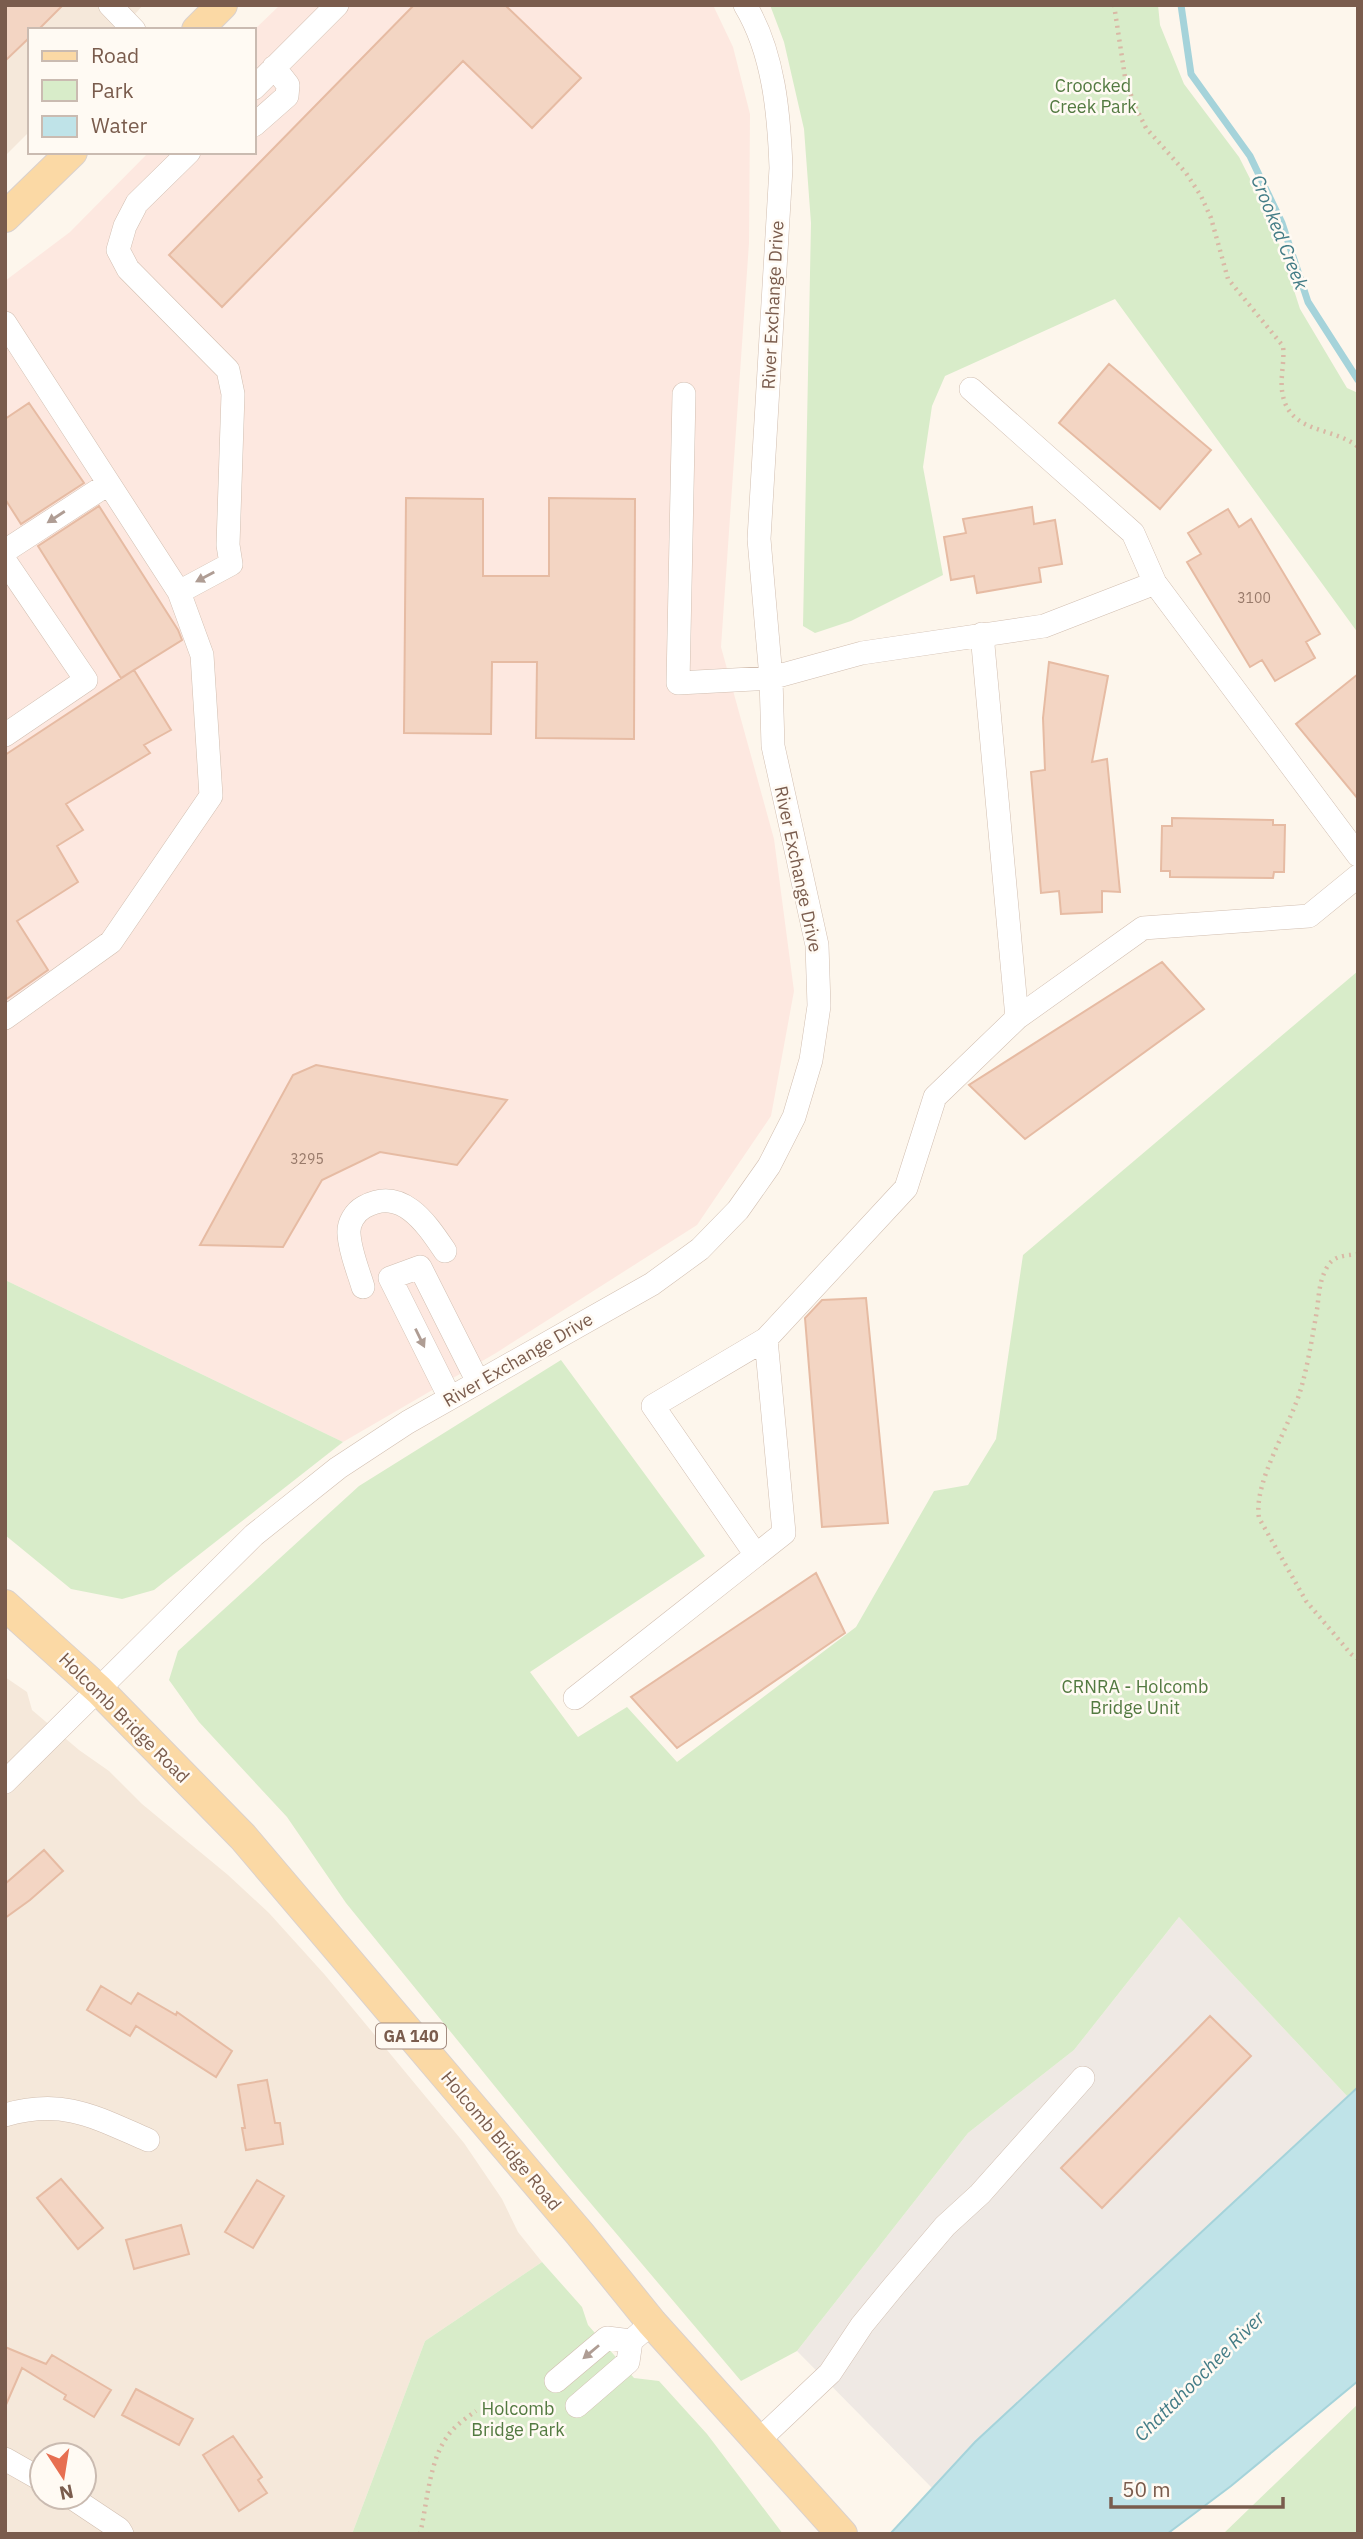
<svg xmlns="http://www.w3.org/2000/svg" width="1363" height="2539" font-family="'IBM Plex Sans',sans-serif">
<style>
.residential{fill:#f5e8da;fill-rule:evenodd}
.commercial{fill:#fde8e0}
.industrial{fill:#efe9e4}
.green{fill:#d8ecc9}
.water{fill:#bfe3e8;stroke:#a5d3da;stroke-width:2}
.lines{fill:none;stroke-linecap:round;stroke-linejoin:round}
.stream{stroke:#a5d3da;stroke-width:7}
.building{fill:#f3d5c3;stroke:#e6bba3;stroke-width:2}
.minor-casing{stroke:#d1beb0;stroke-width:24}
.major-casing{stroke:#dad1cd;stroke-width:32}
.path{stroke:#d9b8a5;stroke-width:4.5;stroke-dasharray:2 5;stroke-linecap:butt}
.minor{stroke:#fff;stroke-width:23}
.major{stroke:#fbd9a5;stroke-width:30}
.oneway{fill:#af9d94}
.labels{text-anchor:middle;stroke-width:5;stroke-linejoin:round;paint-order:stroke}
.number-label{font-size:14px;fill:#987a6a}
.shield{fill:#fffaf3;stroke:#a28b7f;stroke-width:2}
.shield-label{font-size:16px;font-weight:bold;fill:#7a5c4d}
.park-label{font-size:18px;fill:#537a41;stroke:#fffaf3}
.street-label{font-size:18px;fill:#7a5c4d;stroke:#fffaf3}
.water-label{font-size:19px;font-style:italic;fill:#437c86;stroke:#fffaf3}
</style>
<rect width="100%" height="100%" fill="#fdf6ec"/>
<!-- residential -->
<path class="residential" d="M5,5H143L121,30H30V131L5,156Z
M5,1677L27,1692L32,1710L79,1750L109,1771L142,1804L228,1875L269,1913L325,1975L464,2143L502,2199L518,2232L542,2262L425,2341L352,2534H5ZM42,2455H84V2497H42Z"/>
<!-- commercial -->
<path class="commercial" d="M280,5H713L733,47L750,114L749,243L721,647L774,839L794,991L771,1116L697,1225L496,1353L343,1442L5,1280V281L70,232L149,152H254V30Z"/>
<!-- industrial -->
<path class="industrial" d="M1179,1917L1347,2096L932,2488L797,2351L968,2133L1074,2050Z"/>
<!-- green -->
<path class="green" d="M770,5H1158L1160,25L1184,84L1239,157L1272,222L1300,309L1347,388L1358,393V633L1115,299L945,376L932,406L923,467L943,575L851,621L815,633L803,626L811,223L804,129L784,42Z
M1358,971V2087L1347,2096L1179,1917L1074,2050L968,2133L797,2351L741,2381L571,2180L346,1903L287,1817L199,1722L169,1680L178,1651L359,1486L561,1360L705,1556L530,1672L578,1737L627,1707L677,1762L856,1627L934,1491L968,1485L996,1439L1023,1255Z
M5,1280L343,1442L154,1590L122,1599L71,1589L5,1535Z
M542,2262L582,2307L588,2325L634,2378L659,2381L707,2434L783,2534H352L425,2341Z
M1358,2404V2534H1223Z"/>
<!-- water -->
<path class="water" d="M1358,2087V2381L1231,2486L1167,2534H890L975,2442Z"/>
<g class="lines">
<!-- stream -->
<path class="stream" d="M1181,5L1191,74L1250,156L1282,223L1308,302L1358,380"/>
</g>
<!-- building -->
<path class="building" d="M5,5H63L38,30H30V37L5,61Z
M414,5H505L581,78L532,128L463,61L222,307L169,255Z
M1109,364L1211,450L1160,509L1059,423Z
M29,403L84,483L21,524L5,499V419Z
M406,498L483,499V576H549V498L635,499L634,739L536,738L537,662H492L491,734L404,733Z
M99,506L178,630L182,640L121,678L38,546Z
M1032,507L1034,524L1055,520L1062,564L1039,568L1041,582L977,593L974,576L951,580L944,537L966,533L963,519Z
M1228,509L1239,527L1251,519L1320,634L1306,642L1315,658L1275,681L1262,660L1250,667L1187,562L1201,554L1188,533Z
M1049,662L1108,676L1092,762L1107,759L1120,892L1102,891V912L1061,914L1059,891L1041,893L1031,772L1045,770L1043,718Z
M134,670L171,730L144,745L150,753L66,804L83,830L57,846L78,882L17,921L48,970L5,1000V755Z
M1358,674V799L1296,724Z
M1172,818L1273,820V825H1285L1284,872H1274L1273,878L1170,877V871H1161L1162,826H1172Z
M1162,962L1204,1009L1025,1139L969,1085Z
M316,1065L507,1100L457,1165L380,1152L322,1180L283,1247L200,1245L293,1075Z
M866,1298L888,1523L822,1527L805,1318L822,1300Z
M816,1573L845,1633L677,1748L631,1697Z
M44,1850L63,1871L30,1900L5,1918V1884Z
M101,1986L131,2004L138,1993L176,2015L177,2012L232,2051L216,2077L136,2026L130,2036L87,2010Z
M1210,2016L1251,2056L1102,2208L1061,2168Z
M267,2080L275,2123H280L283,2144L246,2150L242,2128H245L238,2085Z
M61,2179L103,2228L78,2249L37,2198Z
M257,2180L284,2196L253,2248L225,2232Z
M181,2225L189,2254L134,2269L126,2240Z
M5,2347L46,2364L52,2355L111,2390L94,2417L64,2399L66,2395L22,2368L5,2407Z
M136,2389L193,2419L179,2445L122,2415Z
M233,2436L262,2477L258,2480L267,2493L239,2511L203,2455Z"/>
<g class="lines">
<!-- minor casing -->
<g class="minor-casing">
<path id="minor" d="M110,5L134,30
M254,88L337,5
M254,125L287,96L288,85L274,67
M5,323L179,592L202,655L211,796L111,942L5,1018
M971,389L1133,533L1155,583L1358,855
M684,394L678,683L771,678L862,653L1044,626L1155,583
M5,551L108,484
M5,561L86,680L5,735
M179,592L231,564L228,545L233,394L228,370L128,269L118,250L125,226L137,203L189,152
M982,634L1017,1018
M363,1287C358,1270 350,1252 349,1234C348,1223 355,1212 364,1207C402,1186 426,1223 445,1251
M450,1398L390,1278L420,1267L478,1382
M756,1555L653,1406L766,1339
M575,1698L784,1533L766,1339L906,1188L935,1097L1017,1018L1143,928L1309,916L1358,876
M5,1782L254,1535L338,1468L408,1422L652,1284L700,1249L738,1210L769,1166L794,1117L811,1060L819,1006L817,945L773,746L771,678L759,539L781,168C779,114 774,53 745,5
M5,2115C64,2098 95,2117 148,2140
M556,2381L607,2338L631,2341
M577,2406L628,2362L631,2341L652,2323
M758,2441L830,2373L862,2325L894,2286L945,2226L980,2194L1083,2078
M5,2459L42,2480
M71,2497L119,2529L122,2534"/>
</g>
<!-- major casing -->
<g class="major-casing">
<path id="major" d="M197,30L222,5
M5,217L72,152
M5,1605L99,1690L243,1837L580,2234L652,2323L842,2534"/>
</g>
<!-- path -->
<path class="path" d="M1114,5L1125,77L1134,104L1146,128L1186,173L1201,196L1211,218L1228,279L1283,346C1285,363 1279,380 1283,396C1291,434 1335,427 1358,447
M1358,1254C1344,1256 1333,1255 1326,1269C1318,1284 1319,1300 1316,1316C1312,1339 1308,1363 1302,1385C1292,1424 1253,1480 1259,1518L1306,1601L1351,1654L1358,1659
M420,2534C427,2505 429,2461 447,2437C454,2426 466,2418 476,2411"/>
<!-- minor -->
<use href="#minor" class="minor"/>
<!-- major -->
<use href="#major" class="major"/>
</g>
<!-- one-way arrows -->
<defs><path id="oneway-solid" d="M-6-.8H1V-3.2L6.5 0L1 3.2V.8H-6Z" transform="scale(1.75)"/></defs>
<g class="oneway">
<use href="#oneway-solid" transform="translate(56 517) rotate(147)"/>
<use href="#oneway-solid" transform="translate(205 577) rotate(152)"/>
<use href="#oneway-solid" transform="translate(420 1338) rotate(64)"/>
<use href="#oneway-solid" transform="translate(591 2352) rotate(140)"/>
</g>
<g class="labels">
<!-- number labels -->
<g class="number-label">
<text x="1254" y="603">3100</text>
<text x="307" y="1164">3295</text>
</g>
<!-- shield labels -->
<rect class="shield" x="376" y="2023.5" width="70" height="25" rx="5"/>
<g class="shield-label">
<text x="411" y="2042">GA 140</text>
</g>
<!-- park labels -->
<g class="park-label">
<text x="1093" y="92">Croocked<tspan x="1093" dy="21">Creek Park</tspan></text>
<text x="1135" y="1693">CRNRA - Holcomb<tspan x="1135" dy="21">Bridge Unit</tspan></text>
<text x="518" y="2415">Holcomb<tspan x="518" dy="21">Bridge Park</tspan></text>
</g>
<!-- street labels -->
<g class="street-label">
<text transform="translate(773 305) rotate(-87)" y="6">River Exchange Drive</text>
<text transform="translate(798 869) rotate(78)" y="6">River Exchange Drive</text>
<text transform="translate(518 1360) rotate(-30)" y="6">River Exchange Drive</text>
<text transform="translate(124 1718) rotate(45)" y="6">Holcomb Bridge Road</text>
<text transform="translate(501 2141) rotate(50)" y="6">Holcomb Bridge Road</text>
</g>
<!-- water labels -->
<g class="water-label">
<text transform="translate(1280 232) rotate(68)" y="7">Crooked Creek</text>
<text transform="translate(1199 2376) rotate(-45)" y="7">Chattahoochee River</text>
</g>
</g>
<!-- border -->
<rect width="1363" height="2539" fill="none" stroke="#7a5c4d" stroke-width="14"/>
<!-- legend -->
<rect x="28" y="28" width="228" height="126" fill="#fffaf3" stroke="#cabbb1" stroke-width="2"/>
<rect x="42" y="51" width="35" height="10" fill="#fbd9a5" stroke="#cabbb1" stroke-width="2"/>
<text x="91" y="63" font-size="21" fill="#7a5c4d">Road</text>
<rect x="42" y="80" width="35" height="21" fill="#d8ecc9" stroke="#cabbb1" stroke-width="2"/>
<text x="91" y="98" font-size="21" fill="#7a5c4d">Park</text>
<rect x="42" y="116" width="35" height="21" fill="#bfe3e8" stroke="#cabbb1" stroke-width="2"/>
<text x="91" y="133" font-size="21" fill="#7a5c4d">Water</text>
<!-- north arrow -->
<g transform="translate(63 2476) rotate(168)"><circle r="33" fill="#fffaf3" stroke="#cabbb1" stroke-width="2"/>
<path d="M0-5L12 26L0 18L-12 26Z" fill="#e76f51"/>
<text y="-10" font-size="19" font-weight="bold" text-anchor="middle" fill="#7a5c4d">N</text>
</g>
<!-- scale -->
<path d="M1111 2497v10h172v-10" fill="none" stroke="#7a5c4d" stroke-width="3.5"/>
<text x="1122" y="2497" font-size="21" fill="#7a5c4d" stroke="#fffaf3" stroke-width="5" paint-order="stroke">50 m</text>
</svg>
